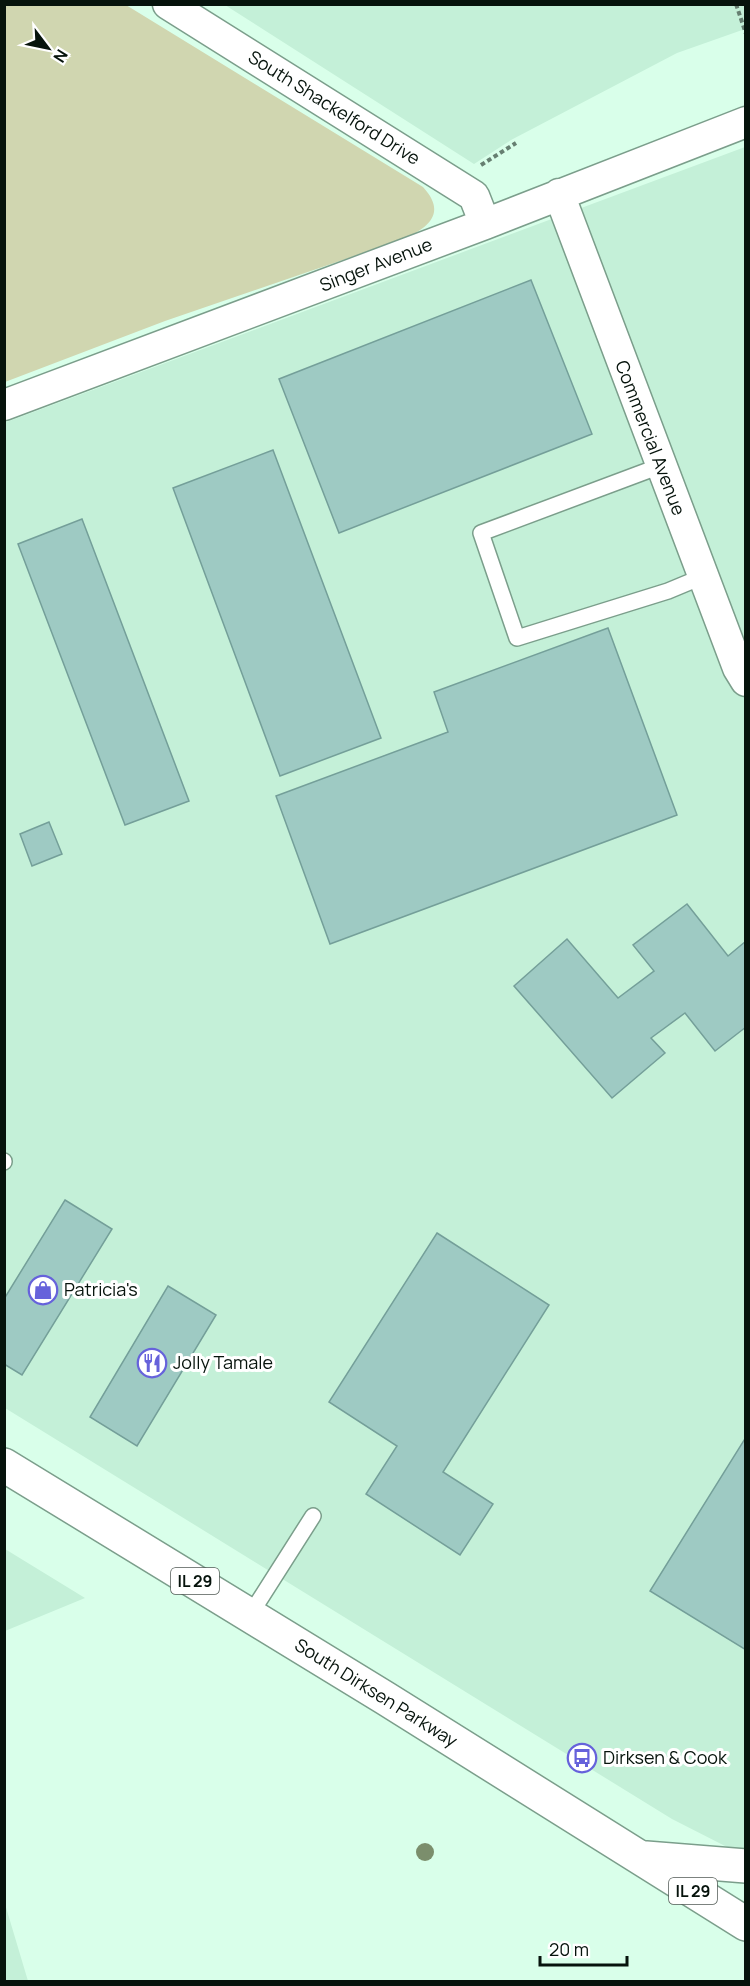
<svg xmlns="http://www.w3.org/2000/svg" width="750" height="1986" font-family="Manrope,sans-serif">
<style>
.built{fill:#c4f0d8}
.green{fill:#d0d6b0}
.building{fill:#9ecac3;stroke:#749f99;stroke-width:1.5}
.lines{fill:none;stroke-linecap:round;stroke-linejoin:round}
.service-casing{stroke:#7b9e8b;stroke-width:18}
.minor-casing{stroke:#7b9e8b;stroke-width:33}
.primary-casing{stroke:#7b9e8b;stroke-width:36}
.path{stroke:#667f71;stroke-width:4;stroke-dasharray:4.5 3;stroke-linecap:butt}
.service{stroke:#fff;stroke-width:15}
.minor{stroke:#fff;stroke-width:30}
.primary{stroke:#fff;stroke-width:33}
.tree{fill:#7b8e6c}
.labels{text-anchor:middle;stroke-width:6;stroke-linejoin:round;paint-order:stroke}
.shield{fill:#fff;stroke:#515a55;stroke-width:1.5}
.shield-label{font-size:16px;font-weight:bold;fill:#06130c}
.street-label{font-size:18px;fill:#06130c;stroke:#fff}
.poi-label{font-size:18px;fill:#06130c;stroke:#fff;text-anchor:start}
</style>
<rect width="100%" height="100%" fill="#d9ffea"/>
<!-- built -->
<path class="built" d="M745,4V29L677,53L511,140L474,164L225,5Z
M745,147V1851L727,1847L672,1819L5,1408L4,423Z
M4,1549H5L85,1598L5,1631Z
M5,1904L28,1981H5Z"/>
<!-- green -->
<path class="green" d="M5,5H126L423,187C448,214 427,229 401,240L165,321L5,382Z"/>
<!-- building -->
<path class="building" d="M531,280L592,434L339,533L279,379Z
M273,450L381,738L280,776L173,488Z
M82,519L189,801L125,825L18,544Z
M608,628L677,815L330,944L276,796L448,732L434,692Z
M49,822L62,854L32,866L20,834Z
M687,904L728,956L746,941V1027L715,1051L685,1013L651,1038L665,1053L612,1098L514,986L567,939L618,998L654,971L633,945Z
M65,1200L112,1229L22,1375L4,1364V1299Z
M437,1233L549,1305L443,1472L493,1504L460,1555L366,1494L397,1446L329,1402Z
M168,1286L216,1315L137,1446L90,1417Z
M746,1437V1650L650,1591Z"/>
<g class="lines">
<!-- service casing -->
<g class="service-casing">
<path id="service" d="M660,466L481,533L517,638L668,591L704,576
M4,1161V1162
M250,1615L313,1516"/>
</g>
<!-- minor casing -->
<g class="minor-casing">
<path id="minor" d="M168,4L474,196L485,224
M559,194L738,668L746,681
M4,405L485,224L746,122"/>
</g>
<!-- primary casing -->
<g class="primary-casing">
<path id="primary" d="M4,1465L385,1698L746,1924
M646,1858L746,1866"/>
</g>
<!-- path -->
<path class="path" d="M736,4L746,34
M481,165L516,143"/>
<!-- service -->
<use href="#service" class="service"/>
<!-- minor -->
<use href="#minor" class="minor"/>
<!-- primary -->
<use href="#primary" class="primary"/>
</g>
<!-- trees -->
<circle class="tree" cx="425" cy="1852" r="9"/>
<!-- icons -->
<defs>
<g id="shop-ring" transform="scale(1.5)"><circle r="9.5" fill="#fff" stroke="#6662db" stroke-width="1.5"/><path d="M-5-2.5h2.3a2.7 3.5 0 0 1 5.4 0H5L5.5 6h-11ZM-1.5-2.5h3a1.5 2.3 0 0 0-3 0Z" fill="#6662db"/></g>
<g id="restaurant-ring" transform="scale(1.5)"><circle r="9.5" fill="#fff" stroke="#6662db" stroke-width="1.5"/><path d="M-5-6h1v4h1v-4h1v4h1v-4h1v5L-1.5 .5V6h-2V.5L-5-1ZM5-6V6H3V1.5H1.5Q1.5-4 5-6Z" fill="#6662db"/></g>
<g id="bus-ring" transform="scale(1.5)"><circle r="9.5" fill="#fff" stroke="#6662db" stroke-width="1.5"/><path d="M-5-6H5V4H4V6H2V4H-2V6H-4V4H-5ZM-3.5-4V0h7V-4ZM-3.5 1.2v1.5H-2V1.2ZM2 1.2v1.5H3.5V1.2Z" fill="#6662db"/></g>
</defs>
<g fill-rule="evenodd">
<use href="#shop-ring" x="43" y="1290"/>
<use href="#restaurant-ring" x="152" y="1363"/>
<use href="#bus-ring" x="582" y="1758"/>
</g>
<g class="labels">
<!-- shield labels -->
<g class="shield">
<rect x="171" y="1568" width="48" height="26" rx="4.5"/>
<rect x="669" y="1878" width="48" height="26" rx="4.5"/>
</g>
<g class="shield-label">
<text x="195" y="1587">IL 29</text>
<text x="693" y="1897">IL 29</text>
</g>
<!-- street labels -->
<g class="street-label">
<text transform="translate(334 108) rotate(32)" y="6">South Shackelford Drive</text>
<text transform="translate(376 265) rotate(-21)" y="6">Singer Avenue</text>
<text transform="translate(650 438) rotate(69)" y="6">Commercial Avenue</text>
<text transform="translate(376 1693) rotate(32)" y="6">South Dirksen Parkway</text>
</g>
<!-- poi labels -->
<g class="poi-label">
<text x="64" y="1296">Patricia's</text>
<text x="173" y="1369">Jolly Tamale</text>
<text x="603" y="1764">Dirksen &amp; Cook</text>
</g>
</g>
<!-- border -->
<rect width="750" height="1986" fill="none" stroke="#06130c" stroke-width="12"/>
<!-- north arrow -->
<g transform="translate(48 48) rotate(122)" stroke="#ffffff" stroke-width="4.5" paint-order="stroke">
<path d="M0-4.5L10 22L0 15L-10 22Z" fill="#06130c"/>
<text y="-9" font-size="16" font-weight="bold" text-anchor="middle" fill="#06130c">N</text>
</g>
<!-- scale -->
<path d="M540 1956v9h87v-9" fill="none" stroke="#06130c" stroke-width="3"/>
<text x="549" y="1956" font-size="18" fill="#06130c" stroke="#ffffff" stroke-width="4.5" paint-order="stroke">20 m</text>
</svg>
